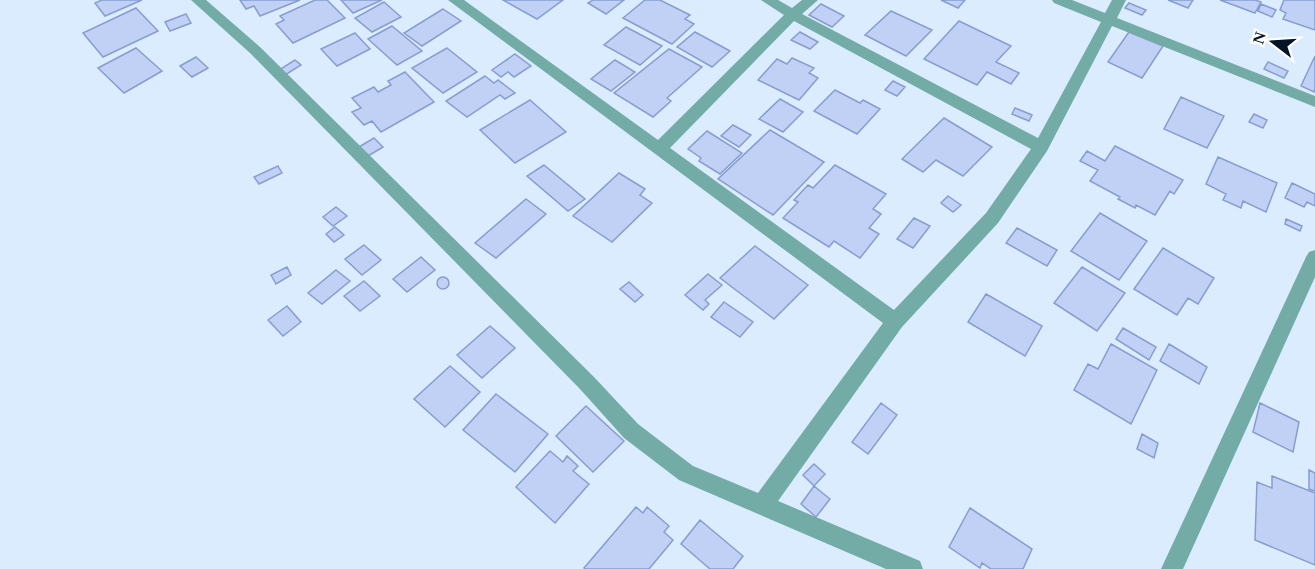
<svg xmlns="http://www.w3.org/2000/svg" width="1315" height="569" font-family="Georgia,serif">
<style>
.building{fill:#c1d0f5;stroke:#889dcf;stroke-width:1.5}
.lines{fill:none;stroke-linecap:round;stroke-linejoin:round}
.minor{fill:#73aca6;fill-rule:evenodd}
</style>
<rect width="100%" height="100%" fill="#daecfe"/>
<!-- building -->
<path class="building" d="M102,0H142L105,16L95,3Z
M240,0H300L260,16L254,6L246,9Z
M315,0H327L345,18L293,43L276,24L284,20L280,16Z
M341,0H382L353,13Z
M503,0H563L537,19Z
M593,0H592H624L606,14L588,3Z
M645,0H660L690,15L685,19L694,24L672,44L623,18Z
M941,0H965L958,8Z
M1168,0H1193L1188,8Z
M1220,0H1255L1261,2L1255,13Z
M1284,0H1315V30L1283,19L1286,13L1280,10Z
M384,2L401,17L372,32L355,18Z
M1129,3L1146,10L1142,15L1125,8Z
M821,4L844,16L832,27L809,15Z
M1261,4L1276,10L1272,17L1258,11Z
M136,8L158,31L103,57L83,33Z
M443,9L461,21L422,46L404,33Z
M891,11L932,30L906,56L865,35Z
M186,14L191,23L170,31L165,22Z
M959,21L1011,46L996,62L1019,73L1011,84L987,72L977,85L924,59Z
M392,26L422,51L397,65L368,39Z
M626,27L662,46L640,65L604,45Z
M695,32L730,51L712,67L677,47Z
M800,32L818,42L810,49L791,40Z
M1129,32L1163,46L1142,78L1108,62Z
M355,33L370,49L337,66L321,49Z
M136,48L162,71L124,93L98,68Z
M447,48L477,72L443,93L412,68Z
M669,49L702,67L667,98L671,101L653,117L614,93Z
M515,54L531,66L514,77L508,72L501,77L492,70Z
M1315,56V89L1314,92L1301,86Z
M196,57L208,68L192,77L180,66Z
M792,58L814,68L809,73L818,78L799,100L758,80L777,59L787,64Z
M295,60L301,65L285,75L279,70Z
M615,60L635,72L611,91L591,79Z
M1268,62L1288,71L1284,78L1264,69Z
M405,72L434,102L381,132L372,121L364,125L352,112L361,108L352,98L374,87L378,92L391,85L388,81Z
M485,76L494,83L498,80L515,93L505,99L500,95L467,117L446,101Z
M893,81L905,87L897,96L885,90Z
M835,90L860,103L863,100L880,109L857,134L814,111Z
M1181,97L1224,116L1207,148L1164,129Z
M780,99L803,112L783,132L759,119Z
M530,100L566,132L515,163L480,130Z
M1015,108L1032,115L1029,121L1012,114Z
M1254,114L1267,120L1263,128L1249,122Z
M944,118L992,147L963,176L936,160L923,172L902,159Z
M733,125L751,135L739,147L721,136Z
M770,130L824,162L773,215L718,179Z
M707,131L742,153L720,174L699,161L701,158L688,149Z
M374,138L383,147L368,156L359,147Z
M1115,146L1183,180L1174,194L1170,191L1155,215L1136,205L1135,208L1118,199L1120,197L1090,181L1098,170L1080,161L1087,151L1105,161Z
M1218,157L1277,183L1266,212L1243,201L1241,208L1223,200L1226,194L1206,184Z
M544,165L585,199L568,211L527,176Z
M835,165L886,194L873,209L881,214L869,228L879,234L860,258L834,241L829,247L783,218L798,202L794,200L808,185L813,188Z
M278,166L282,173L259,184L254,177Z
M619,173L645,189L640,195L652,203L612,242L573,216Z
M1292,183L1315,194V206L1307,202L1304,207L1285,198Z
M948,196L961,205L953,212L941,203Z
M526,199L546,214L496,258L475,243Z
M336,207L347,216L333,226L323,217Z
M1100,213L1147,241L1119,280L1071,251Z
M914,218L930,226L913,248L897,239Z
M1286,219L1302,226L1300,231L1285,224Z
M335,227L344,235L334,242L326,234Z
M1017,228L1057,250L1047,266L1006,243Z
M364,245L381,260L362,275L345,259Z
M755,246L808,285L774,319L720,278Z
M1163,248L1214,278L1198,304L1188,298L1177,315L1134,289Z
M421,257L435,270L407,292L393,279Z
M287,267L291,275L276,284L271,275Z
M1082,267L1125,293L1097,331L1054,303Z
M336,270L350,281L322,304L308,293Z
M708,274L722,285L705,300L709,304L703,310L685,295Z
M437 283a6 6 0 1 1 12 0a6 6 0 1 1-12 0Z
M364,281L380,296L360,311L344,296Z
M629,282L643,295L635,302L620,289Z
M986,294L1042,326L1025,356L968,322Z
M724,302L753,322L740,337L711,317Z
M287,306L301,322L283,336L268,320Z
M490,326L515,348L482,378L457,355Z
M1123,328L1156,347L1149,360L1116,339Z
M1111,344L1157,370L1131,424L1074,390L1088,364L1098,369Z
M1169,344L1207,367L1199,384L1160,361Z
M450,366L480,392L445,427L414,399Z
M496,394L548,434L515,472L463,430Z
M881,403L897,415L868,454L852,442Z
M1260,403L1299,422L1293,452L1253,432Z
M586,406L624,441L593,472L556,436Z
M1142,434L1158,443L1154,458L1137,449Z
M550,451L563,462L567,456L578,466L573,471L589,484L555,523L516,487Z
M814,464L825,474L814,486L803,475Z
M1309,470L1315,473V491L1309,489Z
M1272,476L1315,493V565L1255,540L1257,482L1272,488Z
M814,486L830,499L816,517L801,504Z
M636,507L643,513L647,507L669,526L664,532L673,540L649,569H585L584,568Z
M970,508L1032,549L1023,569H991L982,563L980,568L949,547Z
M700,520L743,556L733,569H710L681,544Z"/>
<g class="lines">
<!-- minor -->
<path class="minor" d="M191,0H206L260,47L594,377L638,424L693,466L758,493L883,323L448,0H464L658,140L784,15L761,0H778L792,8L802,0H818L802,14L1038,138L1101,22L1054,3L1052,0H1072L1105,13L1112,0H1126L1117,18L1315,96V107L1112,26L1047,151L998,223L902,327L778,501L920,561L923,569H886L679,480L624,438L580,389L250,53ZM794,21L1031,149L986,213L894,310L670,148Z
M1315,250V277L1183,569H1161L1306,257L1309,252Z"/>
</g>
<!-- north arrow -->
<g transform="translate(1273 42) rotate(287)" stroke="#ffffff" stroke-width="4.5" paint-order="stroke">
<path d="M0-4.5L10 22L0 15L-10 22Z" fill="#041424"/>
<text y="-9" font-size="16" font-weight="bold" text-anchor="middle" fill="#041424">N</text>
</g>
</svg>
